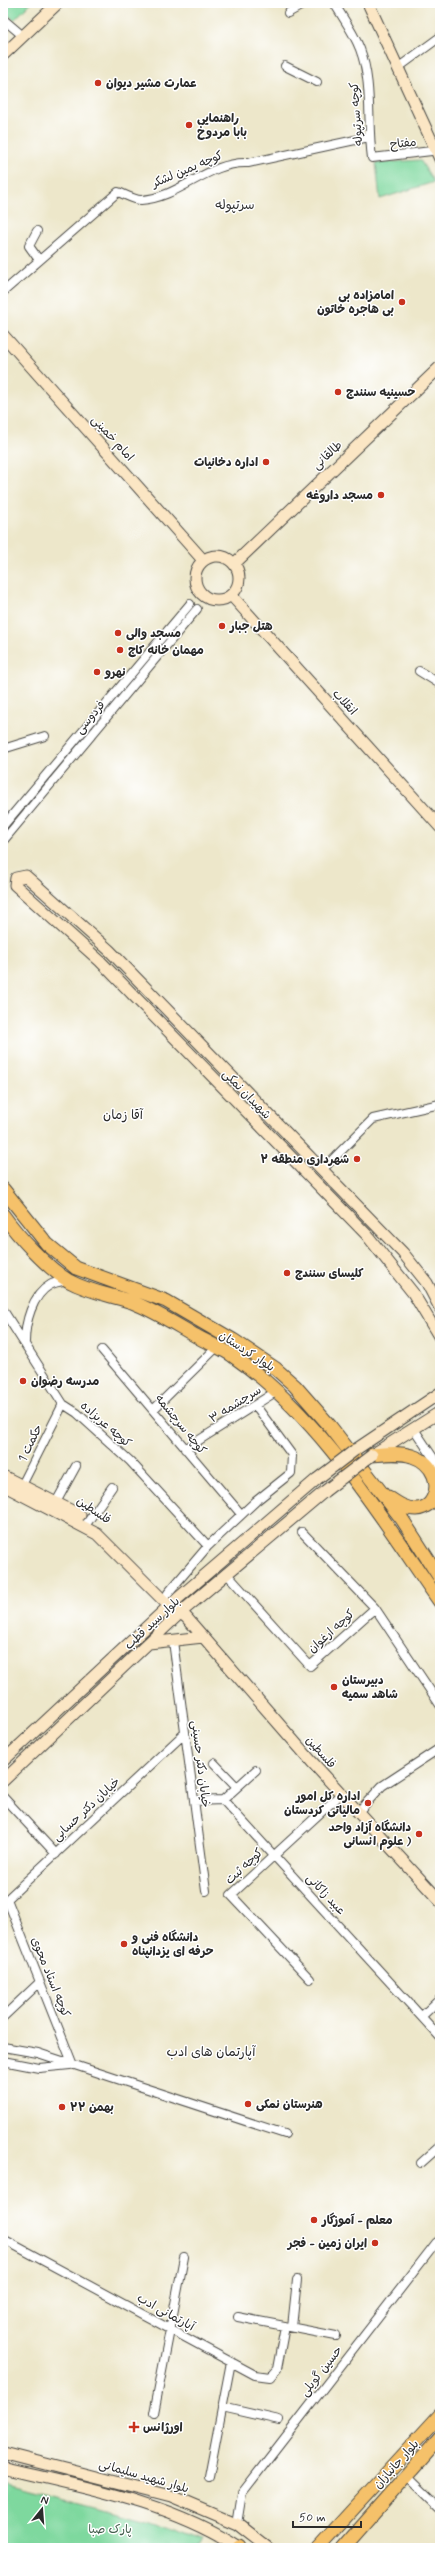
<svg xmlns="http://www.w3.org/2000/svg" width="443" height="2551" font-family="Mynerve,'Playpen Sans Arabic',sans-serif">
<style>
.green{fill:#7ed89e;stroke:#548264}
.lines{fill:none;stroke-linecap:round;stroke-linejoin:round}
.street-casing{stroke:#484743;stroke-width:10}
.secondary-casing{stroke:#484743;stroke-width:13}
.primary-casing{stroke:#484743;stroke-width:15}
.street{stroke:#fff;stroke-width:8}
.secondary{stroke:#fbe6c4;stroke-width:11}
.primary{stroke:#f5c16b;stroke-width:13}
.secondary-bridge-casing{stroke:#484743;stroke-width:13;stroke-linecap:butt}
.secondary-bridge{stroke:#fbe6c4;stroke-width:11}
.poi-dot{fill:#c8321e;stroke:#fff;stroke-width:1.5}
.labels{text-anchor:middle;stroke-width:3;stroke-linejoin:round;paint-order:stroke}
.poi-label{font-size:12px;font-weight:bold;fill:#2b2b2b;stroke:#fff;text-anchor:start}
.street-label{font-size:12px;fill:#2b2b2b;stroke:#fff}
.park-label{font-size:12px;fill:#445f4e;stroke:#fff}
.neighbourhood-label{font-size:13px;fill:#2b2b2b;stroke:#fff}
</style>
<rect width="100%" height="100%" fill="#fff"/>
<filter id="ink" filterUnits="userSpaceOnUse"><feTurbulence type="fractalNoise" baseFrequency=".025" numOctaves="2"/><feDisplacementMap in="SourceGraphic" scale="8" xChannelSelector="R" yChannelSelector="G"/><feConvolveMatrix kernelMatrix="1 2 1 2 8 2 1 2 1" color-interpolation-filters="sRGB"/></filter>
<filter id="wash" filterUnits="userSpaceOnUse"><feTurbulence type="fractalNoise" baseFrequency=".012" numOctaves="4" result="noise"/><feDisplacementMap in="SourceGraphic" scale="16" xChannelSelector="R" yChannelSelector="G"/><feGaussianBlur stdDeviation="0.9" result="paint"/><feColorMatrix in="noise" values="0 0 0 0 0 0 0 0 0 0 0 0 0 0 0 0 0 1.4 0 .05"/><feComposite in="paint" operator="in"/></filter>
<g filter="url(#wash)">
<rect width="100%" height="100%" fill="#ede7ca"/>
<!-- green -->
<path class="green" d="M3,3H31L14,20L3,10Z
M420,160L434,182L380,199L376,163Z
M3,2484L150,2523L203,2542L199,2548H3Z"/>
</g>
<g filter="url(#ink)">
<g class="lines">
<!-- street casing -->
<g class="street-casing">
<path id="street" d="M334,3C343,18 354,33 360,49C373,83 367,122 372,158L440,150
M288,13L306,3
M3,19L23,36
M285,66L317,82
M399,67L440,37
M37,231L29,246L39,260
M3,292L118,192C124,194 134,200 141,200C180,198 208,161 248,163L369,137
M419,671L440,684
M3,749L45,736
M3,826L190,604
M3,841L197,609
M323,1169L373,1119L440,1104
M3,1310L63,1404L77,1413L130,1461L208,1546
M25,1342C25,1323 32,1295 50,1285C55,1282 63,1281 68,1280
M102,1350L241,1514
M153,1410L217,1347
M414,1429L440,1468
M185,1449L277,1391
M20,1489L63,1404
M54,1506L76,1466
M85,1526L112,1487
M302,1532L375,1608
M226,1573L310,1666L375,1608L440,1705
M168,1593L208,1546L256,1501L291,1473L292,1455L256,1406
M173,1641L206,1891
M214,1763L237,1787
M3,1797L56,1854
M223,1800L440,2037
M223,1800L256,1770
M194,1801L223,1800
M358,1812L382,1786L440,1748
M7,1899L73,2065
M3,1903L185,1733
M310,1979L231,1895L341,1794
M422,2016L440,1999
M3,2017L40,1982
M3,2047L38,2053L285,2134
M3,2061L39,2068L70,2065
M421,2163L440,2146
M3,2239L255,2375L270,2377L277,2369L285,2326
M238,2317L336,2336
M292,2327L297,2280
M222,2407L279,2420
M154,2413L184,2257
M406,2474L440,2507
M209,2476L231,2362
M237,2524L242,2493L436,2243L440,2240"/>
</g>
<!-- secondary casing -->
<g class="secondary-casing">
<path id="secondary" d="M368,3L440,159
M3,55L58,3
M3,335L203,560
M195 578a22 22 0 1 1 44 0a22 22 0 1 1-44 0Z
M234,564L440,367
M231,595L440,827
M440,1308L427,1283L403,1253L109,950L26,876L16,878L15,885L100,961L366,1234L413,1293L440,1338
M355,1450L440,1393
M372,1455L440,1412
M3,1476L80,1515
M3,1485L97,1534L169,1606L186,1617L312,1762L440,1901
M149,1643L203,1637
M3,1761L169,1606L317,1479
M3,1781L179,1614L325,1491
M3,2453L171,2496L237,2524L268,2548
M3,2468C83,2487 171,2502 240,2548"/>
</g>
<!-- primary casing -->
<g class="primary-casing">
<path id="primary" d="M3,1189L47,1244L76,1268L166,1301L233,1340L276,1369L295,1386L330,1426L402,1519L440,1578
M3,1215C18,1236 47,1268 69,1281C89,1292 111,1295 132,1302C155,1311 175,1324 196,1336C208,1343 222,1348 233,1356C321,1417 380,1516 440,1602
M372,1455C386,1454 399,1452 412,1456C433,1463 443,1485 430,1503C427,1506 421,1509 416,1509C405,1509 397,1503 388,1497
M239,2547V2548
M318,2548L440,2415
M343,2548L440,2438"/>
</g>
<!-- street -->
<use href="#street" class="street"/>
<!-- secondary -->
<use href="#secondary" class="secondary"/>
<!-- primary -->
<use href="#primary" class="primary"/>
<!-- secondary-bridge casing -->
<g class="secondary-bridge-casing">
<path id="secondary-bridge" d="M317,1479L355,1450
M325,1491L372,1455"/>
</g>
<!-- secondary-bridge -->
<use href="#secondary-bridge" class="secondary-bridge"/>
</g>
</g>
<!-- markers -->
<g class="poi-dot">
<circle cx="98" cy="83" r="4"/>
<circle cx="189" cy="125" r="4"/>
<circle cx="402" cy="302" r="4"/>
<circle cx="338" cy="392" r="4"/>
<circle cx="266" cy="462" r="4"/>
<circle cx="381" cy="495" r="4"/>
<circle cx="222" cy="626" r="4"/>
<circle cx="118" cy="633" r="4"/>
<circle cx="120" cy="650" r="4"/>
<circle cx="97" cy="672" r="4"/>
<circle cx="357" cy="1159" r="4"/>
<circle cx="287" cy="1273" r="4"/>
<circle cx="23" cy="1381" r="4"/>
<circle cx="334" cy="1687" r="4"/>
<circle cx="368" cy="1803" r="4"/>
<circle cx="419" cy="1834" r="4"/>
<circle cx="124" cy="1944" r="4"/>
<circle cx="248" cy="2104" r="4"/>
<circle cx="62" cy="2107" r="4"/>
<circle cx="314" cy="2220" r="4"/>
<circle cx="375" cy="2243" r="4"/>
<path d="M132 2421h4v4h4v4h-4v4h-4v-4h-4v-4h4z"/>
</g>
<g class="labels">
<!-- poi labels -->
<g class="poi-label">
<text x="106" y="87">عمارت مشیر دیوان</text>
<text x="197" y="122">راهنمایی<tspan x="197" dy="14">بابا مردوخ</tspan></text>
<text x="394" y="299" text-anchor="end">امامزاده بی<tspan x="394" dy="14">بی هاجره خاتون</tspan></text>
<text x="346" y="396">حسینیه سنندج</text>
<text x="258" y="466" text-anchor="end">اداره دخانیات</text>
<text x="373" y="499" text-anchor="end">مسجد داروغه</text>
<text x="230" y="630">هتل جبار</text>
<text x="126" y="637">مسجد والی</text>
<text x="128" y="654">مهمان خانه کاج</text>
<text x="105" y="676">نهرو</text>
<text x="349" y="1163" text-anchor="end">شهرداری منطقه ۲</text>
<text x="295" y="1277">کلیسای سنندج</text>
<text x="31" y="1385">مدرسه رضوان</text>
<text x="342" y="1684">دبیرستان<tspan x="342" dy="14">شاهد سمیه</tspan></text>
<text x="360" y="1800" text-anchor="end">اداره کل امور<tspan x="360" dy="14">مالیاتی کردستان</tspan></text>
<text x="411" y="1831" text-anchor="end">دانشگاه آزاد واحد<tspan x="411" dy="14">علوم انسانی )</tspan></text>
<text x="132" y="1941">دانشگاه فنی و<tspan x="132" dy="14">حرفه ای یزدانپناه</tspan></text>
<text x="256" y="2108">هنرستان نمکی</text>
<text x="70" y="2111">۲۲ بهمن</text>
<text x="322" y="2224">معلم - آموزگار</text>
<text x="367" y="2247" text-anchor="end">ایران زمین - فجر</text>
<text x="143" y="2431">اورژانس</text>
</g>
<!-- street labels -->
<g class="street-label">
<text transform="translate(356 114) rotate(-94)" y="4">کوچه سرتپوله</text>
<text transform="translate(403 143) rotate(-6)" y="4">مفتاح</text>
<text transform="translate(187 169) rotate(-23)" y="4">کوچه یمین لشکر</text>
<text transform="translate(113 438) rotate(48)" y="4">امام خمینی</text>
<text transform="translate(327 455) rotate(-43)" y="4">طالقانی</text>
<text transform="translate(345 702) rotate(48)" y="4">انقلاب</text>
<text transform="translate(90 717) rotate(-50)" y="4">فردوسی</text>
<text transform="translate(247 1094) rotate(46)" y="4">شهیدان نمکی</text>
<text transform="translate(247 1351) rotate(33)" y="4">بلوار کردستان</text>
<text transform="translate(235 1404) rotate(-32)" y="4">سرچشمه ۳</text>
<text transform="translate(106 1424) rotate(41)" y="4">کوچه عربزاده</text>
<text transform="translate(181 1424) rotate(51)" y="4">کوچه سرچشمه</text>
<text transform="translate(30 1443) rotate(-64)" y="4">حکمت 1</text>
<text transform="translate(94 1510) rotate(34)" y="4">فلسطین</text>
<text transform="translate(152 1623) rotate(-43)" y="4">بلوار سید قطب</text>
<text transform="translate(331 1631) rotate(-42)" y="4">کوچه ارغوان</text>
<text transform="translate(321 1752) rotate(48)" y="4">فلسطین</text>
<text transform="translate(201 1764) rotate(83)" y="4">خیابان دکتر حسینی</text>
<text transform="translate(86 1809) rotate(-43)" y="4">خیابان دکتر حسابی</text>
<text transform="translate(244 1866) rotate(-43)" y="4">کوچه ثبت</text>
<text transform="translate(326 1894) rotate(47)" y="4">عبید زاکانی</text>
<text transform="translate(51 1977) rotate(68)" y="4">کوچه استاد محوی</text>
<text transform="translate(166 2312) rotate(29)" y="4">آپارتمانی ادب</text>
<text transform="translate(321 2371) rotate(-52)" y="4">حسین گویلی</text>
<text transform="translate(396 2464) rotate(-48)" y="4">بلوار جانبازان</text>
<text transform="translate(144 2476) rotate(16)" y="4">بلوار شهید سلیمانی</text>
</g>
<!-- park labels -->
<g class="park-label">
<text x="110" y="2533">پارک صبا</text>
</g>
<!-- neighbourhood labels -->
<g class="neighbourhood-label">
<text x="235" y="209">سرتپوله</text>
<text x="123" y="1119">آقا زمان</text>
<text x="211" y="2056">آپارتمان های ادب</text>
</g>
</g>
<!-- margin -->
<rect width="443" height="2551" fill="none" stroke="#fff" stroke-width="16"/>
<!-- north arrow -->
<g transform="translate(42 2509) rotate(17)" stroke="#ffffff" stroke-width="3" paint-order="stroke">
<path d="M0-3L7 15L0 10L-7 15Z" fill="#2b2b2b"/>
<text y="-6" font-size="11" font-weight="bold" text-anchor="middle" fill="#2b2b2b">N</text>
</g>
<!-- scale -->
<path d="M293 2521v6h68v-6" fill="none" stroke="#2b2b2b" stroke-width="2"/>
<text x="299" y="2521" font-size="12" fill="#2b2b2b" stroke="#ffffff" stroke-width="3" paint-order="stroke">50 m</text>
</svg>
